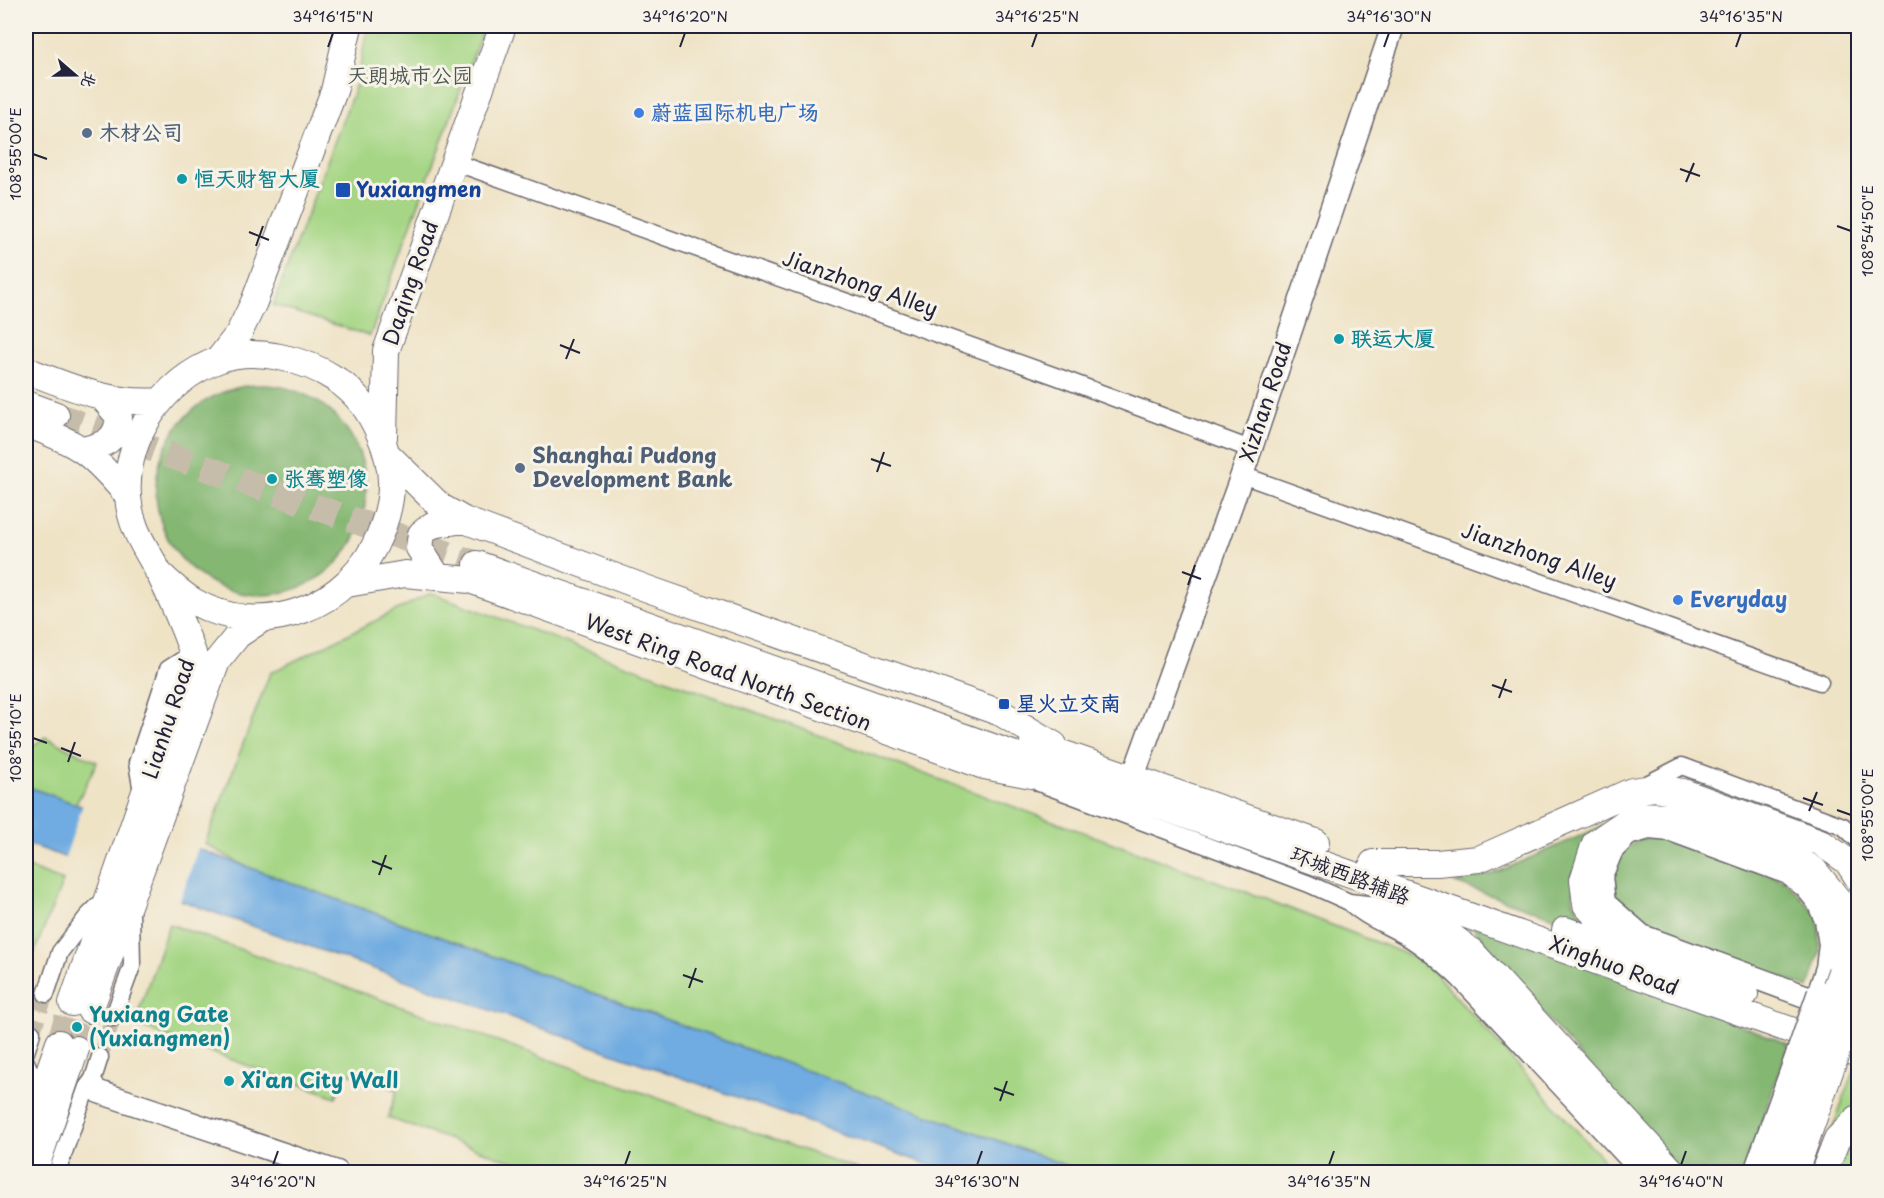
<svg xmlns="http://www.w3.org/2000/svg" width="1884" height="1198" font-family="'Playpen Sans','LXGW WenKai TC',sans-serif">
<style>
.green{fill:#a6d685;stroke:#647c60;stroke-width:1.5}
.forest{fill:#84b772;stroke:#536c56;stroke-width:1.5}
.water{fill:#6face1;stroke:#48678e;stroke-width:1.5}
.pier{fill:#efe3c6}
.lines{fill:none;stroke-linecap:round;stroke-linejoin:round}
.street-tunnel{stroke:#c6bcaa;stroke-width:16;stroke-dasharray:16 8;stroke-linecap:butt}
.primary-tunnel{stroke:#c6bcaa;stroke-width:26;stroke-dasharray:26 13;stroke-linecap:butt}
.street-casing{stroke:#6a666c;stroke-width:19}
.secondary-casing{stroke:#6a666c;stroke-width:25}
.primary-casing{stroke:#6a666c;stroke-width:28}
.street{stroke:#fff;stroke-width:16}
.secondary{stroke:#fff;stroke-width:22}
.primary{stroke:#fff;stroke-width:26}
.secondary-bridge-casing{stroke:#6a666c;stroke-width:25;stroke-linecap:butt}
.primary-bridge-casing{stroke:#6a666c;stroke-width:28;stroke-linecap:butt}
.secondary-bridge{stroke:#fff;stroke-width:22}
.primary-bridge{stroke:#fff;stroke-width:26}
.ticks{fill:none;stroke:#22223b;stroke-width:2}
.shop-dot{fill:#3f7fe0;stroke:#f7f3e8;stroke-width:2}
.service-dot{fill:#5c6f8a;stroke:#f7f3e8;stroke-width:2}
.culture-dot{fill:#0f9aa8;stroke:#f7f3e8;stroke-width:2}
.transit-dot{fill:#1a4fb4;stroke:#f7f3e8;stroke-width:2}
.labels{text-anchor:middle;stroke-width:6;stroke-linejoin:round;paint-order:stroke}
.park-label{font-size:21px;fill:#4a5851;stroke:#f7f3e8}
.shop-label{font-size:21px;font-weight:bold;fill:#366cbe;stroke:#f7f3e8;text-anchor:start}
.service-label{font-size:21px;font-weight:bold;fill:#4e5e75;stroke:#f7f3e8;text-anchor:start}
.culture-label{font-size:21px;font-weight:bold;fill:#0d838f;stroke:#f7f3e8;text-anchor:start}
.transit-label{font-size:21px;font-weight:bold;fill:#164399;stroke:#f7f3e8;text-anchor:start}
.street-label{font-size:21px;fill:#22223b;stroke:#f7f3e8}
.neatline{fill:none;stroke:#22223b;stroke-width:2}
.ticks-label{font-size:15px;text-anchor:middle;fill:#22223b}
</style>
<rect width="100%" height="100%" fill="#f7f3e8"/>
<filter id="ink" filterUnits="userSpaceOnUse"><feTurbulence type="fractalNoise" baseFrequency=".0167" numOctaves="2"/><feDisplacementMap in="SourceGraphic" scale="12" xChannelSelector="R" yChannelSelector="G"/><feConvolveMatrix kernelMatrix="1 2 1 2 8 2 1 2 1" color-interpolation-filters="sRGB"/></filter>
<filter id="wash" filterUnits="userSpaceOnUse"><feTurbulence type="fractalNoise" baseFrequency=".008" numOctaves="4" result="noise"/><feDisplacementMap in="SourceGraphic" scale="24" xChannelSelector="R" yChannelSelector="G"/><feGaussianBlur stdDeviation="1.35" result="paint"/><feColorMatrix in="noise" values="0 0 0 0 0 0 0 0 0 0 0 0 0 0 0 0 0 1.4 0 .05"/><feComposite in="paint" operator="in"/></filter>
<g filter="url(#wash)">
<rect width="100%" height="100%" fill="#efe3c6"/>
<!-- green -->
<path class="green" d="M368,26H484L370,336L273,305L357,82Z
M431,593L1260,897L1424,961L1614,1172H1084L243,865L205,844L270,673Z
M45,737L97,762L75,806L26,788V746L30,748Z
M26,867L63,881L26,973Z
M169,924L865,1172H542L388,1118L397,1090L345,1072L336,1097L134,1025Z
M1856,1066L1858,1068V1172H1816Z"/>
<!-- forest -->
<path class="forest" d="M156 490a105 105 0 1 1 210 0a105 105 0 1 1-210 0Z
M1626,816L1576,872L1573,900L1591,930L1455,883L1493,874Z
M1670,837L1786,881L1818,916L1820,952L1809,988L1637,923C1616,902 1608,889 1613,859L1639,839Z
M1467,920L1789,1044L1744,1172H1681L1531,1000Z"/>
<!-- water -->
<path class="water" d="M26,786L1084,1172H949L218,914L26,843Z"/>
<!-- pier -->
<path class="pier" d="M83,804L199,845L179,903L64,861Z"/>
</g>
<g filter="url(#ink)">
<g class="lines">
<!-- street-tunnel -->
<path class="street-tunnel" d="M32,1033L46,994
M100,1057L113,1018"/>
<!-- primary-tunnel -->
<path class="primary-tunnel" d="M56,415L477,564
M59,1043L72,1003
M76,1049L90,1010"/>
<!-- street casing -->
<g class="street-casing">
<path id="street" d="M454,162L1058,377L1250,449
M1242,475L1820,682
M1039,783L1309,884L1349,902L1376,905L1422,929L1459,958L1656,1172
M1643,786L1682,766L1843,826L1858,840
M142,792L137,763L168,669L193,653
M1349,902C1365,918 1385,924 1405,936C1425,948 1442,963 1459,979L1639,1172
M46,994L60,952L87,917L105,899
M113,1018L132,966L131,911
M26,1052L32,1033
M26,1062L30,1071L26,1083
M97,1088L93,1079L100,1057
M57,1172L87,1087L93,1079"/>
</g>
<!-- secondary casing -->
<g class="secondary-casing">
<path id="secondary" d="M1133,777L1242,475L1393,26
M1819,992L1827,968L1830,945L1826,920L1818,902L1806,887L1788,873L1671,830L1649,828L1628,834L1612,850L1601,876L1604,903L1642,936L1835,1007
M99,1092L337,1172
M1755,1172L1797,1055"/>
</g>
<!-- primary casing -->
<g class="primary-casing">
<path id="primary" d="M219,359L239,333L254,302L334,91L349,26
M26,370C70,387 111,405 160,401
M26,404L56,415
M26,424C79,443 92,453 128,496
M384,437L386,351L503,26
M83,450C104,445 117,441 119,417L103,398
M389,456L441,507L464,520L648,589L1001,713L1054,745
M477,564C938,727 1399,889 1858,1054
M438,577L419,548L421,534L432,525L464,520
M347,584L405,574L470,580L984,766L1053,779
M1033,743L1316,842
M1373,863H1437L1479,859L1632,791L1654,788L1683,792L1820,842L1847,861L1858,878
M1403,900L1471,951L1673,1172
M1565,930L1745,994
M1627,950L1586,905L1583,880L1595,843L1636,815L1674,816L1794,857L1814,870L1839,901L1848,933L1841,972
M72,1003L193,653C183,626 172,599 159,573C145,546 131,530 128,497C124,438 163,381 218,360C255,346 305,359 337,380C357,394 369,410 379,433C395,469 395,497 380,534C351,607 263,642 193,601C180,593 169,583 158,572
M90,1010L217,661L238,635L262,619
M26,1136L59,1043
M34,1172L76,1049
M1771,1172L1807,1066
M1795,1172L1827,1080
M1824,1172L1837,1139L1858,1118"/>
</g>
<!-- street -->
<use href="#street" class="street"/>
<!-- secondary -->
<use href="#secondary" class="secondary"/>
<!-- primary -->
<use href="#primary" class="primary"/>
<!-- secondary-bridge casing -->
<g class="secondary-bridge-casing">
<path id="secondary-bridge" d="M1797,1055L1819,992"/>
</g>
<!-- primary-bridge casing -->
<g class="primary-bridge-casing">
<path id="primary-bridge" d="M1807,1066L1841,972
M1827,1080L1858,990"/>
</g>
<!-- secondary-bridge -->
<use href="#secondary-bridge" class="secondary-bridge"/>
<!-- primary-bridge -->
<use href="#primary-bridge" class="primary-bridge"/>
</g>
</g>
<!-- ticks -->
<path class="ticks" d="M328,47L333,33M680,47L685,33M1032,47L1037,33M1384,47L1389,33M1736,47L1741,33M33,154L47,159M1680,169L1700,176M1686,182L1694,163M1837,226L1851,231M249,232L269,240M256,246L263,226M560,345L580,353M566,359L574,339M871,459L891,466M877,472L884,452M1182,572L1201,579M1188,585L1195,565M1492,685L1512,692M1499,698L1506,679M33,738L47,743M61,748L81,756M68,762L75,742M1803,798L1823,805M1837,810L1851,815M1809,811L1817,792M372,861L392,869M379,875L386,855M683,975L703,982M689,988L696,968M994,1088L1014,1095M1000,1101L1007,1081M273,1165L278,1151M625,1165L630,1151M977,1165L982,1151M1329,1165L1334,1151M1681,1165L1686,1151"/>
<!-- markers -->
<g class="shop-dot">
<circle cx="639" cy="113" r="6"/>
<circle cx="1678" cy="600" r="6"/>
</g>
<g class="service-dot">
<circle cx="87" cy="133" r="6"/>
<circle cx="520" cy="468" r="6"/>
</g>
<g class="culture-dot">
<circle cx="182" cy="179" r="6"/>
<circle cx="1339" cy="339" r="6"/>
<circle cx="272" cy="479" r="6"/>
<circle cx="77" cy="1027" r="6"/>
<circle cx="229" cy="1081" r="6"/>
</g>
<g class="transit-dot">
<rect x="335" y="182" width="16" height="16" rx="3"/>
<rect x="998" y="698" width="12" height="12" rx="3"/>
</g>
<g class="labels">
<!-- park labels -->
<g class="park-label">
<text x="410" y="83">天朗城市公园</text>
</g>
<!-- shop labels -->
<g class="shop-label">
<text x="651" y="120">蔚蓝国际机电广场</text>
<text x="1690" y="607">Everyday</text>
</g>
<!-- service labels -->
<g class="service-label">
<text x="99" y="140">木材公司</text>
<text x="532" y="463">Shanghai Pudong<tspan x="532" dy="24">Development Bank</tspan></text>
</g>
<!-- culture labels -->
<g class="culture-label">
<text x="194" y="186">恒天财智大厦</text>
<text x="1351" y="346">联运大厦</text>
<text x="284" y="486">张骞塑像</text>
<text x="89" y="1022">Yuxiang Gate<tspan x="89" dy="24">(Yuxiangmen)</tspan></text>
<text x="241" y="1088">Xi'an City Wall</text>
</g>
<!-- transit labels -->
<g class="transit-label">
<text x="356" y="197">Yuxiangmen</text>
<text x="1016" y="711">星火立交南</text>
</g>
<!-- street labels -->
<g class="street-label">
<text transform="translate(411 283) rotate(-71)" y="7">Daqing Road</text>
<text transform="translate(860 284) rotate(19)" y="7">Jianzhong Alley</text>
<text transform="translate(1266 402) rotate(-72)" y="7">Xizhan Road</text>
<text transform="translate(1539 556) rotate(19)" y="7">Jianzhong Alley</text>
<text transform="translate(728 673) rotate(20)" y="7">West Ring Road North Section</text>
<text transform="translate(169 719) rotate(-72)" y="7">Lianhu Road</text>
<text transform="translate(1350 876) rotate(21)" y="7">环城西路辅路</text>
<text transform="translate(1614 966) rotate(20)" y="7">Xinghuo Road</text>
</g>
</g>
<!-- margin -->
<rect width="1884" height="1198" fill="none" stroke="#f7f3e8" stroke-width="66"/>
<!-- north arrow -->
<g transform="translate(75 75) rotate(110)" stroke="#f7f3e8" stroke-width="4.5" paint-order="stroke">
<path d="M0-4.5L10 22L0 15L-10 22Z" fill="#22223b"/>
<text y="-9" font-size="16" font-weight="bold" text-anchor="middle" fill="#22223b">北</text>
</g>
<rect x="33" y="33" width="1818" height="1132" class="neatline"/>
<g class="ticks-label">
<text x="333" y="22">34°16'15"N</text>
<text x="685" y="22">34°16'20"N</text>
<text x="1037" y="22">34°16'25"N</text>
<text x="1389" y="22">34°16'30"N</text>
<text x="1741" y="22">34°16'35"N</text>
<text transform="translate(16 154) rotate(-90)" y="5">108°55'00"E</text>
<text transform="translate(1868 231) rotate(-90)" y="5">108°54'50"E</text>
<text transform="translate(16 738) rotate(-90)" y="5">108°55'10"E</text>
<text transform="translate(1868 815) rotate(-90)" y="5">108°55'00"E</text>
<text x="273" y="1187">34°16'20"N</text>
<text x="625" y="1187">34°16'25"N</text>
<text x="977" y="1187">34°16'30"N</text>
<text x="1329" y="1187">34°16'35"N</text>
<text x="1681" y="1187">34°16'40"N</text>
</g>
</svg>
